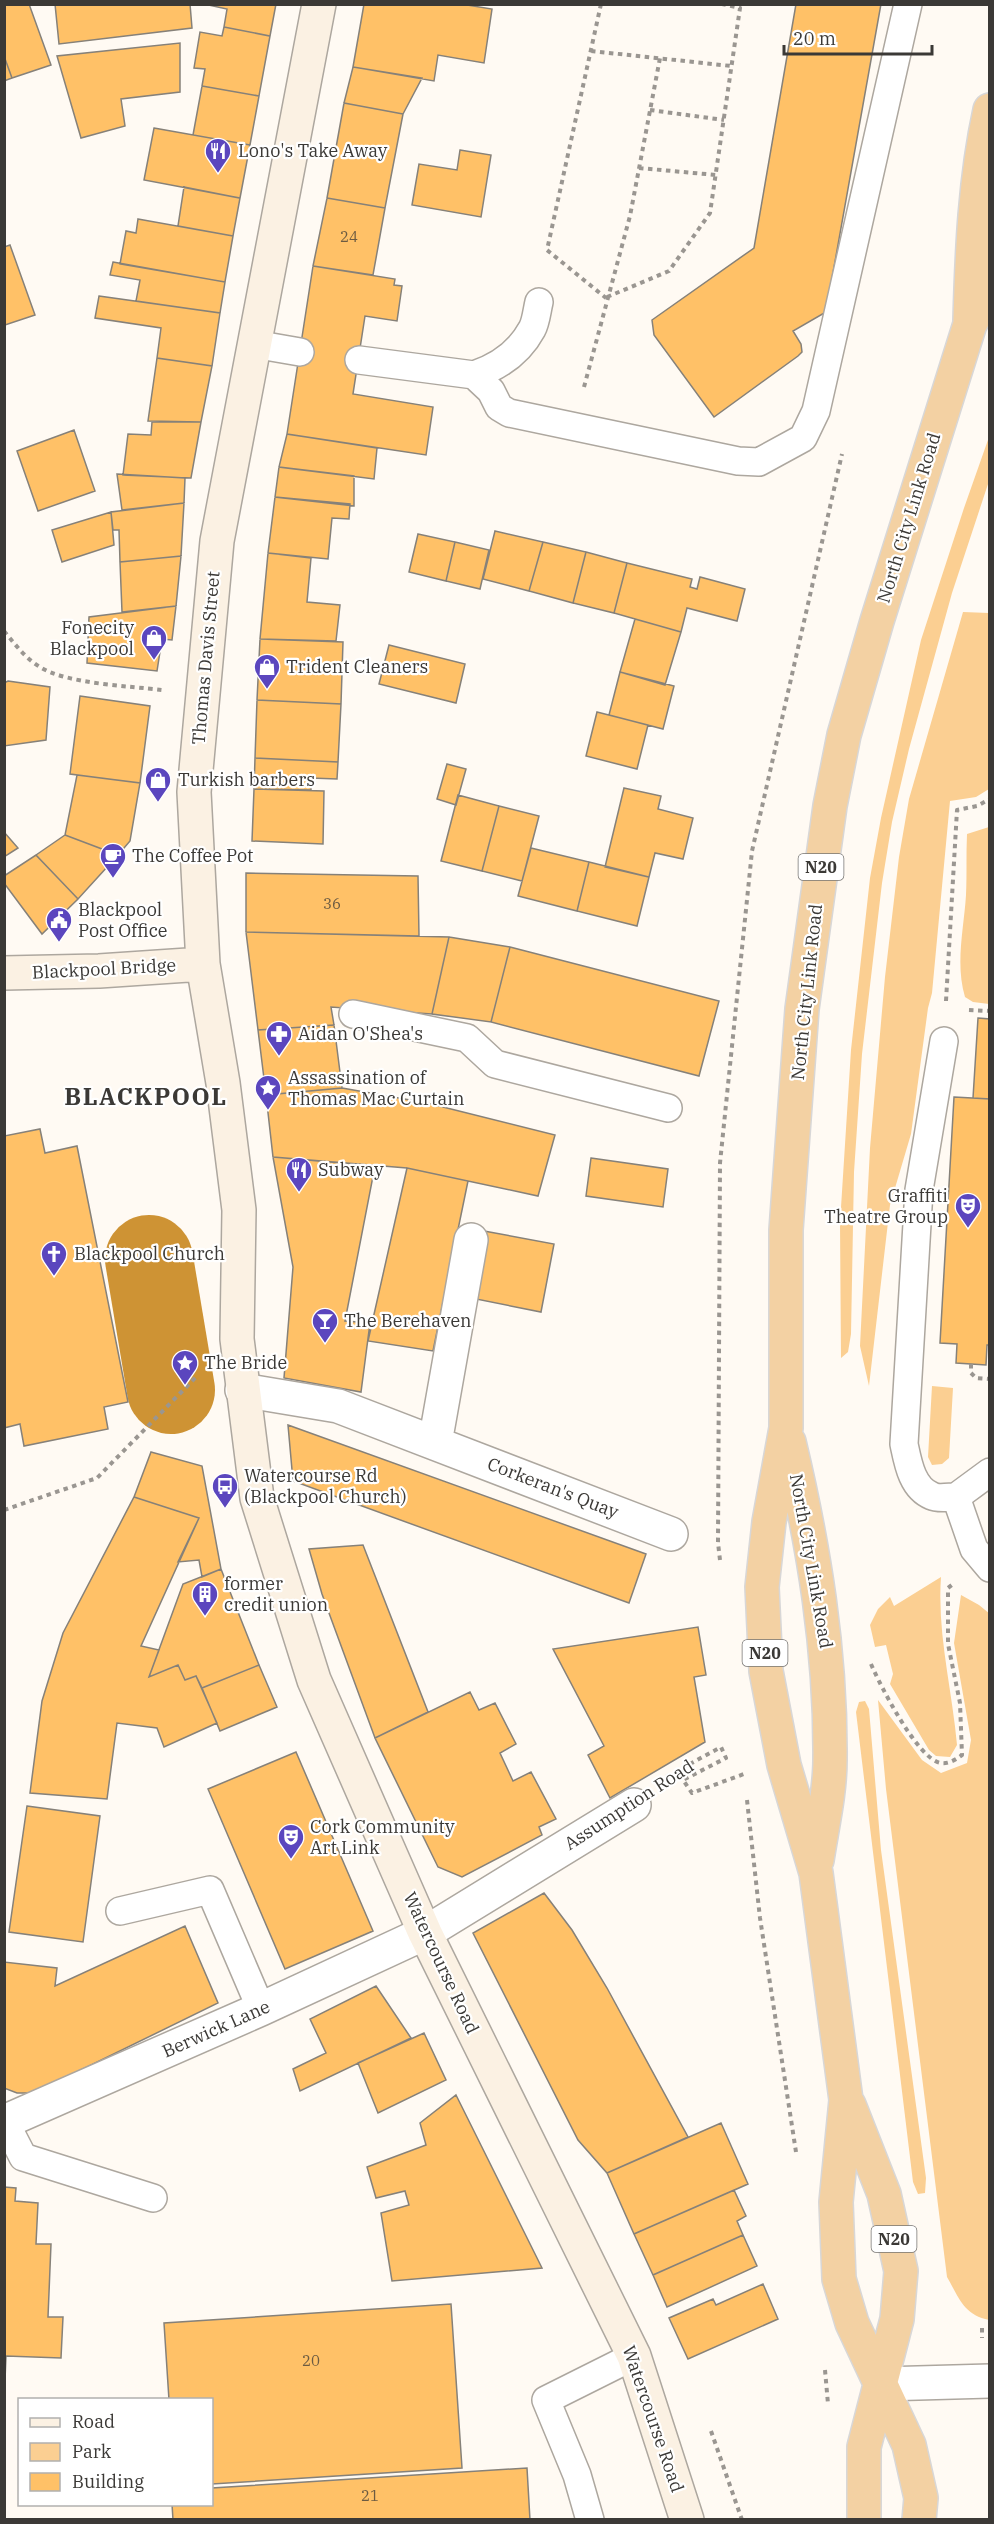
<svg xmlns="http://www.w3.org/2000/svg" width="994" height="2524" font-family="'IBM Plex Serif',serif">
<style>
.green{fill:#fbcf92}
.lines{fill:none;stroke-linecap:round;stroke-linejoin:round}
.river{stroke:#ce9334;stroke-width:88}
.building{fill:#ffc167;stroke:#868179;stroke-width:1.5}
.lane-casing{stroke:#ada79f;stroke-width:30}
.street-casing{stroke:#ada79f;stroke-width:36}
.secondary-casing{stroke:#ada79f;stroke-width:36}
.highway-casing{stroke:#d8d7d7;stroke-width:36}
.path{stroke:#9a9691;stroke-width:4;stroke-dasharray:4.5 4.5;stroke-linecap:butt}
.lane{stroke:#fff;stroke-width:27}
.street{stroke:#fff;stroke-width:33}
.secondary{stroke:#fbf1e3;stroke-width:33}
.highway{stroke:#f3d1a3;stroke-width:33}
.labels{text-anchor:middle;stroke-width:4.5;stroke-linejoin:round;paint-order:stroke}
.number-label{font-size:15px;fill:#6c5b42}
.shield{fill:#fff;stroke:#767472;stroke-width:1.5}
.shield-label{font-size:16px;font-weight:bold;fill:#3b3936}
.poi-label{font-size:18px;fill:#3b3936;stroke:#fff;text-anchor:start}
.street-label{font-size:18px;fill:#3b3936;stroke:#fff}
.district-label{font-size:24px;font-weight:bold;letter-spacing:1.5px;fill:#3b3936;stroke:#fff}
</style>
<rect width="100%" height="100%" fill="#fffaf3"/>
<!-- green -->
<path class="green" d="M989,437V481L952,593L909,749L892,822L882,883L862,1054L854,1172L851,1334L848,1352L841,1358L840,1223L851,1050L870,878L881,818L921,640L964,508Z
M963,612L989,613V789L976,797L950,801L932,993L928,1008L911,1134L890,1205L869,1386L860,1346L870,1148L885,977L899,857L909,799Z
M989,827H990L989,1004L973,1002L965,997C955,964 964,928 966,895C967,874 966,854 967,834Z
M932,1386L953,1388L949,1458L942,1464L932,1465L928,1457Z
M941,1577C937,1634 952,1688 957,1745L950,1757L936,1756L929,1750L890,1684L893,1674L886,1645L875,1647L870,1625L878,1609L890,1597L894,1606Z
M961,1595L979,1605L990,1614L989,2320C964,2315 959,2298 947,2277L886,1789L878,1700L922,1760L941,1773L967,1763L971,1740L954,1643Z
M865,1701L869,1709L881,1850L926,2178L925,2193L918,2194L913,2182L856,1712L859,1702Z"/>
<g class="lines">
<!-- river -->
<path class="river" d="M149,1259L171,1390"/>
</g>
<!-- building -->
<path class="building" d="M4,4H29L51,65L12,78L4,56Z
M55,4H190L192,28L59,44Z
M204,4H276L270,36L224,27L227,9Z
M364,4H461L492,9L484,63L438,55L434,81L353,67Z
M796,4H881L826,312L793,331L801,344L802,352L798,356L714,417L654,335L652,320L754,248Z
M224,27L270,36L259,96L202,86L205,69L194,68L200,32L222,36Z
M180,43V92L121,99L125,126L81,138L57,56Z
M4,56L12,78L4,81Z
M353,67L422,78L403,114L344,103Z
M202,86L259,96L250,145L193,135Z
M344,103L403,114L385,208L327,198Z
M154,128L250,145L240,198L144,180Z
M460,150L491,155L481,217L412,205L419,164L457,170Z
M184,187L240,198L233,236L178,226Z
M327,198L385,208L373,275L313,266Z
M138,219L233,236L225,282L120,264L126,231L136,233Z
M10,245L35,315L5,325L4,247Z
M113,262L225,282L220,313L136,301L140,280L110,275Z
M313,266L395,279L394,285L402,286L397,321L365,316L353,394L433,407L426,455L287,434Z
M99,296L220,313L212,366L157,358L161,328L95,318Z
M157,358L212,366L201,422L148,421Z
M152,422H201L191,478L123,475L128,434L151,435Z
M74,430L95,491L38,511L17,451Z
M287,434L377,448L374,479L279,467Z
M279,467L354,476V506L275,497Z
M117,474L185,478L184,503L122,510Z
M275,497L350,504L349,519L332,518L328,559L268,553Z
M184,503L181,556L120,562L119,530H113L111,512Z
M111,512L114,545L62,562L52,530Z
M495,531L543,542L529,591L483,579Z
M418,534L455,542L446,581L409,572Z
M455,542L489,550L480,589L446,581Z
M543,542L586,552L573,603L529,591Z
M586,552L627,563L614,613L573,603Z
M268,553L311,558L307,602L340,605L336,641L260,639Z
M181,556L176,606L122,612L120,562Z
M627,563L692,579L690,587L697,589L700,577L745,589L737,621L687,608L681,632L614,613Z
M176,606L172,640L162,639L157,671L87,663L89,617Z
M635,619L681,632L665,685L620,672Z
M260,639L343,642L341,704L257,700Z
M389,645L465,664L456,703L379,684Z
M620,672L674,686L663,729L609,715Z
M8,681L50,687L46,740L4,746V683Z
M80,696L150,706L140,783L70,774Z
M257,700L341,704L338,762L255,758Z
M597,712L648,725L637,769L586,756Z
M255,758L338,762L337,779L311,778V790L254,789Z
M447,764L466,769L456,805L437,799Z
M77,775L140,783L130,841L118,855L65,835Z
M624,788L661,796L658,809L693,818L683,859L655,853L649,877L605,867Z
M254,789L324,791L323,844L252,841Z
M458,795L499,806L482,871L441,861Z
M499,806L539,816L522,881L482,871Z
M4,832L18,848L4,857Z
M65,835L118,855L78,899L36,855Z
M531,848L589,862L577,911L518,896Z
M36,855L78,899L42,934L4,883V876Z
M589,862L649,877L637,926L577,911Z
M246,873L418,876L419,936L246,932Z
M246,932L449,937L432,1014L331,1007L334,1025L258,1030Z
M449,937L510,947L491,1022L432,1014Z
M510,947L719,1001L699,1076L491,1022Z
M978,1018L990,1019V1099L973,1098Z
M334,1025L342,1088L266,1095L258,1030Z
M342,1088L427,1103L555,1135L538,1196L407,1168L273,1157L266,1095Z
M954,1097L990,1099V1345H987L986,1365L956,1363L957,1344L940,1343Z
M40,1129L45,1153L77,1146L128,1402L104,1407L108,1429L24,1446L20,1424L4,1428V1136Z
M273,1157L375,1166L345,1321L370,1323L361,1392L284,1378L293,1267Z
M591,1158L668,1169L663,1207L586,1196Z
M407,1168L468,1181L433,1351L368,1341Z
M484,1231L554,1244L541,1312L471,1298Z
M288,1425L646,1554L629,1603L293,1481Z
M151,1452L202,1466L221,1569L202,1577L199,1560L178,1562L199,1518L134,1497Z
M134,1497L199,1518L141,1646L159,1650L149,1677L178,1665L185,1680L196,1676L217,1723L164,1747L157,1728L117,1723L107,1799L30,1793L42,1701L63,1633Z
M363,1545L428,1712L375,1738L322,1594L309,1549Z
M221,1569L259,1665L202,1688L196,1676L185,1680L178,1665L149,1677L183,1584Z
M698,1627L706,1675L694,1677L705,1742L610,1798L588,1755L604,1746L553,1649Z
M259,1665L277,1707L220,1731L202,1688Z
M470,1692L479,1710L495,1703L516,1744L500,1753L513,1781L531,1772L556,1819L539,1827L542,1835L462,1877L438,1867L375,1738Z
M296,1752L373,1931L285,1969L208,1789Z
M27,1806L100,1816L83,1942L9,1932Z
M544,1893L572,1930L607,1988L688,2137L607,2173L578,2140L473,1933Z
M185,1926L218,2003L42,2089L29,2093H17L4,2088V1962L57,1968L55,1986Z
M376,1986L411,2038L300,2091L293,2069L326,2053L310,2019Z
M424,2033L446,2080L378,2113L358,2063Z
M456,2095L542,2268L392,2281L381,2213L409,2205L405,2191L376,2198L367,2167L426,2145L420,2123Z
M721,2123L748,2184L634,2234L607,2173Z
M4,2187L16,2188L15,2201L38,2203L36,2244H51L48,2317H63L61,2358L6,2356L4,2404Z
M734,2190L746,2216L737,2221L743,2235L653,2275L634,2234Z
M743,2235L757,2266L667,2307L653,2275Z
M763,2284L778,2319L688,2359L669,2318L713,2299L716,2305Z
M451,2304L462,2468L212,2484V2400H169L164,2323Z
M527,2468L530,2520H173L172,2504H212V2488Z"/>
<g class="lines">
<!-- lane casing -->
<g class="lane-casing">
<path id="lane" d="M254,344L300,352
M359,360L474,375L491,391L499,407L509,413L738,461L759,462L803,438L816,411L908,4
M474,375C498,367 519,353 532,329C536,322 537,310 539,302
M353,1014L467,1038L495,1064L668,1108
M944,1041L919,1190L904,1444C908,1463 912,1488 932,1496C938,1499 949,1497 956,1497
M990,1472L956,1497L974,1549L990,1568
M120,1911L210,1890L261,2009
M5,2122L23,2157L153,2198
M590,2520L577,2475L546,2400L634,2356"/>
</g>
<!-- street casing -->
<g class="street-casing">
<path id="street" d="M242,1390L338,1406L671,1534
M435,1443L471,1240
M4,2122L261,2009L425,1933L634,1805
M882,2384L990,2381"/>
</g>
<!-- secondary casing -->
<g class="secondary-casing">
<path id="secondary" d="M319,4L217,541L194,792L203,964L223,1083L239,1210L237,1339L257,1498L314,1680L425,1933L634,2356L687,2520
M4,973L99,971L203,964"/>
</g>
<!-- highway casing -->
<g class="highway-casing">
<path id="highway" d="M970,320C972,249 975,179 990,110
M789,1442C814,1547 831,1651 830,1760C830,1793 822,1827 817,1860
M849,2105L884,2194L901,2271L897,2319L864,2447V2520
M919,2520L921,2498L909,2445L852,2323L839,2279L836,2202L846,2100L816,1873L784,1765L766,1671L762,1587L769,1522L786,1428V1230L802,1009L830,806L844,735L877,621L970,324L990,289"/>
</g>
<!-- path -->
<path class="path" d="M601,4L547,250L606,298
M591,51L731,66
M650,110L724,120
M639,168L716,175
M607,297L669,271L710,213L740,8L722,4
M584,387L630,216L660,58
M4,631C15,644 25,658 40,667C67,684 129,686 162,690
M946,1001L957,810L977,806L990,799
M969,1010L990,1011
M971,1364V1373L976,1378L990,1379
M4,1510L97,1478L198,1375
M720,1560L718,1543L720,1163L752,851L842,454
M871,1664C880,1685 918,1760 941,1763C949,1764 955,1760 962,1755L960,1703L948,1644V1588L953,1584
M666,1777L721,1747L726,1758L683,1780L692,1793L744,1774
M747,1800L760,1918L796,2152
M982,2328V2338
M825,2370L828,2404
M711,2431L742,2520"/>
<!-- lane -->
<use href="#lane" class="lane"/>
<!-- street -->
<use href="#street" class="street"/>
<!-- secondary -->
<use href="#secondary" class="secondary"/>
<!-- highway -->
<use href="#highway" class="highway"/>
</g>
<!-- icons -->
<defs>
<g id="restaurant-pin" transform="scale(1.35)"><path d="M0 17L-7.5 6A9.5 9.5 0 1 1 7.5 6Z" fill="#5b46be" stroke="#fff"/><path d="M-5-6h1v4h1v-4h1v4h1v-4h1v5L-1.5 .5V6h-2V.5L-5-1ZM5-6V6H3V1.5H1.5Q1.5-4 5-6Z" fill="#fff"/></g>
<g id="shop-pin" transform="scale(1.35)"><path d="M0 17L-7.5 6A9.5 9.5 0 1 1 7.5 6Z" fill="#5b46be" stroke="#fff"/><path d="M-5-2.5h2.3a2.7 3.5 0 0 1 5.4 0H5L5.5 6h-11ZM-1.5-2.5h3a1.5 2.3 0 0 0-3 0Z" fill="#fff"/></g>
<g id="cafe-pin" transform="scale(1.35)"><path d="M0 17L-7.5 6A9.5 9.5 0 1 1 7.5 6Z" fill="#5b46be" stroke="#fff"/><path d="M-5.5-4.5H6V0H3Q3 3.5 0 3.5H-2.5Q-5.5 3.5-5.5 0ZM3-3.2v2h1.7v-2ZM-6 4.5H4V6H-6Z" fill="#fff"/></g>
<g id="civic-pin" transform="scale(1.35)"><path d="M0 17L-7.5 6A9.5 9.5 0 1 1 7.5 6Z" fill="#5b46be" stroke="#fff"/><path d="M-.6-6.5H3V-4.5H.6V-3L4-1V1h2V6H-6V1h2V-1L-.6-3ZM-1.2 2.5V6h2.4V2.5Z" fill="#fff"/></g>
<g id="pharmacy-pin" transform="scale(1.35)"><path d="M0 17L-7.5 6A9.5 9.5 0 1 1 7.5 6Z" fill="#5b46be" stroke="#fff"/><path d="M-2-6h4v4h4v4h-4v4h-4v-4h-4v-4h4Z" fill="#fff"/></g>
<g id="sight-pin" transform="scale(1.35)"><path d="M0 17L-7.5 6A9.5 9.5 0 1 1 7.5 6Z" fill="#5b46be" stroke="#fff"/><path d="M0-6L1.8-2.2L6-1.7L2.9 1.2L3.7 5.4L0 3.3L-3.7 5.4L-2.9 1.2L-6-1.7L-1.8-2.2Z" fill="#fff"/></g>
<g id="theatre-pin" transform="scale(1.35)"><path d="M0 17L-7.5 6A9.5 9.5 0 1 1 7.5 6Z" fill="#5b46be" stroke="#fff"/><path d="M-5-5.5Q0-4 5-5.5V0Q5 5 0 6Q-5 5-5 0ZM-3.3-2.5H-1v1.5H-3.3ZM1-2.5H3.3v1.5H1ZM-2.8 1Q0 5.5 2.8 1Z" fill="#fff"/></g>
<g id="church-pin" transform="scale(1.35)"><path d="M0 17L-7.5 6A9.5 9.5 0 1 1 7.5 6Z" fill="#5b46be" stroke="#fff"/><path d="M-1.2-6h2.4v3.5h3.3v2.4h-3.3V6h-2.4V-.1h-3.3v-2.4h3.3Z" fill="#fff"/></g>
<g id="bar-pin" transform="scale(1.35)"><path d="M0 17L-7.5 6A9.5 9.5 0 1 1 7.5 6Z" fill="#5b46be" stroke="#fff"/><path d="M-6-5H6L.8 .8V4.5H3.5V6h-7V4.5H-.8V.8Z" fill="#fff"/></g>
<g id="bus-pin" transform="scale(1.35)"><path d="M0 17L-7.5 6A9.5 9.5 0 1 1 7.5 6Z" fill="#5b46be" stroke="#fff"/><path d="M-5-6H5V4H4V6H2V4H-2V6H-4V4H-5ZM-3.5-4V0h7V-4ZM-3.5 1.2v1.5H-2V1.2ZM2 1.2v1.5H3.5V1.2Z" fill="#fff"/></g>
<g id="building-pin" transform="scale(1.35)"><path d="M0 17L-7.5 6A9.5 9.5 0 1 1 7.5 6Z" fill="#5b46be" stroke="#fff"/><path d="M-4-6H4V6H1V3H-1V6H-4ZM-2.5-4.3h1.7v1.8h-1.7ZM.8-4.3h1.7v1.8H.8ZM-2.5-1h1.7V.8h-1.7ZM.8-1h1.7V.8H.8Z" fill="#fff"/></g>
</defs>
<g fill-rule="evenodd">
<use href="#restaurant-pin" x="218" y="151"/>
<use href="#shop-pin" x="154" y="638"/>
<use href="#shop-pin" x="267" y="667"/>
<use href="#shop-pin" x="158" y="780"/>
<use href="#cafe-pin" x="113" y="856"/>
<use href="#civic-pin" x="59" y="920"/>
<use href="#pharmacy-pin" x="279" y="1034"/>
<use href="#sight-pin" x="268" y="1088"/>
<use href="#restaurant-pin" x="299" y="1170"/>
<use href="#theatre-pin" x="968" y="1206"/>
<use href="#church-pin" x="54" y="1254"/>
<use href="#bar-pin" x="325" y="1321"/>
<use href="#sight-pin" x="185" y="1363"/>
<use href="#bus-pin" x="225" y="1486"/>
<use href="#building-pin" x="205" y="1594"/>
<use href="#theatre-pin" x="291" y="1837"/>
</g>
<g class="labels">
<!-- number labels -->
<g class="number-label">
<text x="349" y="242">24</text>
<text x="332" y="909">36</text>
<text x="311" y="2366">20</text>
<text x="370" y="2501">21</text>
</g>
<!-- shield labels -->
<g class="shield">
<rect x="798.5" y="854" width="45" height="26" rx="4.5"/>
<rect x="742.5" y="1640" width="45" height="26" rx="4.5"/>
<rect x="871.5" y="2226" width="45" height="26" rx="4.5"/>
</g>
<g class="shield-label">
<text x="821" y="873">N20</text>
<text x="765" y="1659">N20</text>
<text x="894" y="2245">N20</text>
</g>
<!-- poi labels -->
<g class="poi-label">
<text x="238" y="157">Lono's Take Away</text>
<text x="134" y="634" text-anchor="end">Fonecity<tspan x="134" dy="21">Blackpool</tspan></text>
<text x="286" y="673">Trident Cleaners</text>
<text x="178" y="786">Turkish barbers</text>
<text x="132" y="862">The Coffee Pot</text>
<text x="78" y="916">Blackpool<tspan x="78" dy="21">Post Office</tspan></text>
<text x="298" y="1040">Aidan O'Shea's</text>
<text x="288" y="1084">Assassination of<tspan x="288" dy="21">Thomas Mac Curtain</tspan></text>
<text x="318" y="1176">Subway</text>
<text x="948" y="1202" text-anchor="end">Graffiti<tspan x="948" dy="21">Theatre Group</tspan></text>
<text x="74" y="1260">Blackpool Church</text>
<text x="344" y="1327">The Berehaven</text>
<text x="204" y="1369">The Bride</text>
<text x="244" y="1482">Watercourse Rd<tspan x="244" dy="21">(Blackpool Church)</tspan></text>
<text x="224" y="1590">former<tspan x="224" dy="21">credit union</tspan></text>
<text x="310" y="1833">Cork Community<tspan x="310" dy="21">Art Link</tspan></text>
</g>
<!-- street labels -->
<g class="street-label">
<text transform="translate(909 518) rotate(-73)" y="6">North City Link Road</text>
<text transform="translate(206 658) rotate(-85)" y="6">Thomas Davis Street</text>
<text transform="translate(104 969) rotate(-3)" y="6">Blackpool Bridge</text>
<text transform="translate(807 992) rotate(-84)" y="6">North City Link Road</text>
<text transform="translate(553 1488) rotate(21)" y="6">Corkeran's Quay</text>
<text transform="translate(811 1561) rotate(80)" y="6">North City Link Road</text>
<text transform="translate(629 1805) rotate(-33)" y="6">Assumption Road</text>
<text transform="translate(441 1963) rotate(65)" y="6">Watercourse Road</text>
<text transform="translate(216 2029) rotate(-24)" y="6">Berwick Lane</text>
<text transform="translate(653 2419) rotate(71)" y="6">Watercourse Road</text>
</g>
<!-- district labels -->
<g class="district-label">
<text x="146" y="1105">BLACKPOOL</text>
</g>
</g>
<!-- border -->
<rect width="994" height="2524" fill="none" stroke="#3b3936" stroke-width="12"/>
<!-- legend -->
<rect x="18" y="2398" width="195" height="108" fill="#ffffff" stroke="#b1b0af" stroke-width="1.5"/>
<rect x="30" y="2418" width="30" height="9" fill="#fbf1e3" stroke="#b1b0af" stroke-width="1.5"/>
<text x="72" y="2428" font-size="18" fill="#3b3936">Road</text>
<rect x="30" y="2443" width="30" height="18" fill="#fbcf92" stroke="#b1b0af" stroke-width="1.5"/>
<text x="72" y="2458" font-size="18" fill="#3b3936">Park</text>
<rect x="30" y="2473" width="30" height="18" fill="#ffc167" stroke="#b1b0af" stroke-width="1.5"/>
<text x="72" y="2488" font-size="18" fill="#3b3936">Building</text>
<!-- scale -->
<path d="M784 45v9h148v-9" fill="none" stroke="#3b3936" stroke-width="3"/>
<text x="793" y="45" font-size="18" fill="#3b3936" stroke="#ffffff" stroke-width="4.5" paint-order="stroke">20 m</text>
</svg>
